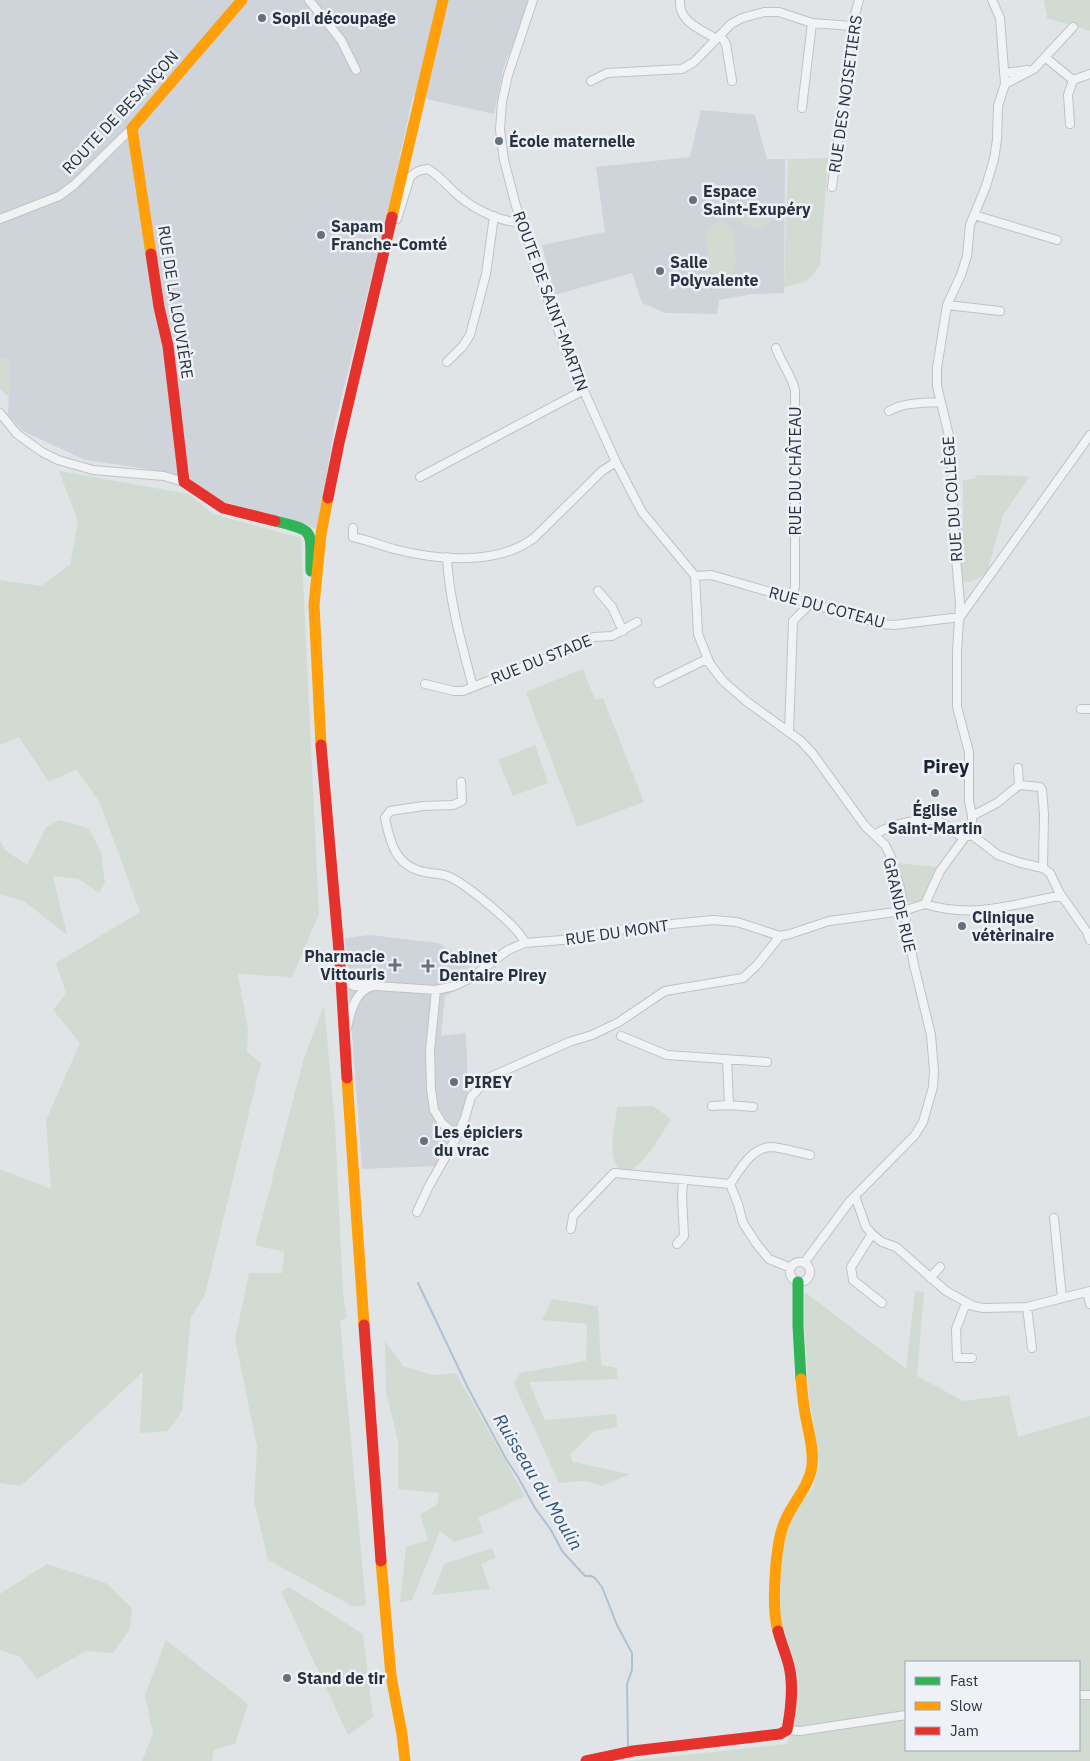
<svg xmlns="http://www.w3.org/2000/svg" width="1090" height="1761" font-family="'IBM Plex Sans',sans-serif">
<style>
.built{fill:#cfd3da}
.green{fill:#d2dbd1;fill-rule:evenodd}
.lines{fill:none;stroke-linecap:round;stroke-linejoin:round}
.stream{stroke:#aec1d3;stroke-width:2}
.street-casing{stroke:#bfc2c5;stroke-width:10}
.street{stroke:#f1f2f3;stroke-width:8}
.fast{stroke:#30b455;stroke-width:11}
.slow{stroke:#ff9f0a;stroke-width:11}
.jam{stroke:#e5322d;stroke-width:11}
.poi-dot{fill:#68707b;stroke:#eef2f6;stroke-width:2}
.labels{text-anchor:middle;stroke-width:5;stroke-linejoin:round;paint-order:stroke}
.poi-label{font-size:16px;font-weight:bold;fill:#273141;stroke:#eef2f6;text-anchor:start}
.street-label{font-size:16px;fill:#273141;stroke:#eef2f6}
.water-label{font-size:18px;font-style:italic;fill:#2f5276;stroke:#eef2f6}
.quarter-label{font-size:19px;font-weight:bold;fill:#192231;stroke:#eef2f6}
</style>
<rect width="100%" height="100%" fill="#e1e4e7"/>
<!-- built -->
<path class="built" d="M0,0H532L504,66L494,114L413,96L384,228L335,423L318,530L308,525L222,501L192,482L168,472L85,460L23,431L8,415L10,360L0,358Z
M701,110L755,115L767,159H785L784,293L752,294L719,300L717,314L666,313L642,303L632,273L555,295L542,245L605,232L596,167L690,157Z
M370,935L438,943L452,951L465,964L487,974L445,996L441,1036L466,1033L468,1091L460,1119L437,1166L362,1169L345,938Z"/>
<!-- green -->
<path class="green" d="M1044,0H1090V31L1047,18Z
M828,158L820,264C808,284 806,282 784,287L788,159Z
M764,202L776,218L761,230L733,219L729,204Z
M720,221L726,223L734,230L736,264L733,271L722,277L716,276L712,272L709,266L706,234L710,226Z
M0,358L10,360L9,397L0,389Z
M59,471L189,494L213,514L301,538L319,914L292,977L238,974L248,1029L247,1052L261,1063L205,1295L191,1317L182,1411L168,1431L140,1433L143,1372L21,1486L0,1483V1169L51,1189L46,1120L80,1043L53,1010L66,993L56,963L140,912L100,803L76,769L49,782L19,737L0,745V580L41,586L70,565L78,522Z
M976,475L1030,476L1003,515L988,570C981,578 972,584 962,581L956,524L963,523V480L975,479Z
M583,669L595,700L603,698L644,802L577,827L526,692Z
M535,745L548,783L513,796L498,760Z
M59,820L88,828L101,851L105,883L99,893L79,879L53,876L67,935L25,902L0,894V840L5,850L27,865L46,827Z
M899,863L937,867L926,897L915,902H907Z
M324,1005L335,1124L343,1295L347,1318L340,1321L366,1605L354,1607L268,1560L254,1501L257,1447L235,1339L249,1273H282L284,1252L255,1245L304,1058Z
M653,1106L671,1119C660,1137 649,1158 631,1170L619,1169C607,1153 615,1127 617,1107Z
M915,1291L924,1292L917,1376L963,1401L1009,1395L1018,1437L1090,1416V1761H628L787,1744L795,1719L794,1674L779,1614L782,1549L789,1519L813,1488L819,1465L809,1397L804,1319L805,1292L906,1369ZM906,1662H1079V1750H906Z
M552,1299L598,1306L601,1365L617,1368L618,1379L529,1382L545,1420L616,1414L617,1427L595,1431L570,1454L573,1462L630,1474L602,1486L585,1481L559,1483L514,1384L520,1373L586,1361L587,1324L542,1320Z
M385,1341L403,1366L432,1375L456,1373L525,1496L478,1518L484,1533L454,1542L440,1531L412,1600L400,1603L406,1547L428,1540L420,1514L437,1505L439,1493L398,1489V1441L386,1392Z
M492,1548L496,1558L481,1564L490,1589L432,1595L444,1564Z
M47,1564L106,1583L132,1608L130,1629L113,1653L86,1651L37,1679L20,1657L0,1650V1594Z
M289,1587L363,1634L373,1717L348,1735L281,1591Z
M166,1640L248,1704L235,1744L214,1750L212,1761H142L153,1733L145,1695Z"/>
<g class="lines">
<!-- stream -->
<path class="stream" d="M418,1283L468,1388L506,1459L518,1477L535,1508L551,1530L562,1551L585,1576H591L595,1578L602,1587L617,1625L632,1653V1670L627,1684L628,1745"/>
<!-- street casing -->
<g class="street-casing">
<path id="street" d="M309,0L341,40L356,70
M533,0L508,75L502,102L500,130L504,160L516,206L564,347L616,462L642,512L695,576
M680,0C678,22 701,29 716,39
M720,35L726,44L732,81
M1046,58L1073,80
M1004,73L1027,70
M591,81L607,73L682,69L694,62L731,24L742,18L764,12H779L812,23L852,26
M1005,84L1034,69L1073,27
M802,108L812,23
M1070,124L1068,95L1073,80L1090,74
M832,187L852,26L859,0
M974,215L1057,240
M0,219L59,196L74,185L132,128
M397,219L410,177C416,171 420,170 428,169C440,176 449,188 460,197C476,210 500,222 520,222
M947,305L1000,311
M776,348C781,363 791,374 795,390V587L791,598
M447,362L463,346L470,335L486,274L494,216
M889,411C905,402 922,403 940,402
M0,413L17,434L42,452L58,460L93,470L164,476L184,482
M420,477L584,390
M353,528V537C367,540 380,545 394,549C436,560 497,566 534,538L602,471L616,462
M447,557C449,600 462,645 473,687
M695,576L698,634L710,664L723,681L746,701L801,741L813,754L865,826L885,845L891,857L900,888L914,965L931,1035L934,1071L933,1087L923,1122L915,1135L850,1201L804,1263
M695,576L711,575L881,624L894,625L960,617
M598,591L612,607L623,631
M960,617L1090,435
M658,683L707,659
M425,684L454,691H463L566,650L594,637L612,636L637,622
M1081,709H1090
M789,732L793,621L809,605
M1018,768L1019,785
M461,782L462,801L453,805L423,806L390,811L385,818C390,843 396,867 425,872C432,874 440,873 447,876C463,881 520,928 525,943
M1019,785L1040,787L1042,790L1044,814L1043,868
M972,816L997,803L1019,785
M875,835C888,825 926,815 942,823C950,827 955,836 965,837
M972,835L998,855L1021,863L1043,868L1050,873L1059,892L1087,932L1090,940
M925,904C971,918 1008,906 1053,897H1062
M340,963L351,976L363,983L376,986L436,990L454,986L471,978L508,950L525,943L562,940L631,928L713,920L737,922L780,936L790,934L829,921L903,911L925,904L940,871L965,837L972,835V816L969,801V752L957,707V652L960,603L954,535L952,459L950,440L937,386V368L947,305L961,275L967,256L970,225L986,186L994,159L997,140L998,106L1005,84L1000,18L992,0
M340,978L354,986L366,987
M436,990L430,1051L431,1089L434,1110L442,1123L457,1136
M347,1028C351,1011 354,992 373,986
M621,1036L667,1055L767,1062
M727,1059L729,1105L753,1107
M712,1106L729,1105
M730,1184C740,1170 751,1148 770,1147C781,1147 799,1153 810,1155
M855,1196L866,1227L872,1234L882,1242L896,1247L946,1291L973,1306L983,1308L1027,1307L1090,1291
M417,1212L428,1188L457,1136L465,1118L471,1097L488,1078L569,1042L592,1035L619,1022L665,991L743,978L757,965L780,936
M1054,1218L1062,1298
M571,1229L573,1216L614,1173L730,1184L738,1204L743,1223L756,1243L769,1259L791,1268
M872,1234L851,1267L853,1280L882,1303
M677,1244L684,1236L682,1197L683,1181
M790 1272a10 10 0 1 1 20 0a10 10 0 1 1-20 0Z
M930,1278L940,1267
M1087,1292L1090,1304
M966,1303L956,1329L957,1358H972
M1027,1307L1032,1348
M1079,1695H1090
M787,1730L800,1731L906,1715"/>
</g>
<!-- street -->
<use href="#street" class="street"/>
<!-- fast -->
<path class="fast" d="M275,521C317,531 310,530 311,571
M798,1282V1326L801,1379"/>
<!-- slow -->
<path class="slow" d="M392,217L443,0
M151,254L132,128L242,0
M321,745L314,605L321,534L328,498
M347,1078L364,1325
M381,1561L391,1676L402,1734L405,1761
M778,1631C771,1608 775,1543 785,1521C793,1502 809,1487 812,1466C814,1448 808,1431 805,1413C803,1402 802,1390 801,1379"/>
<!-- jam -->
<path class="jam" d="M151,254L159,307L168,346L184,482L223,508L275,521
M328,498L339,443L392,217
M321,745L340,963L347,1078
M364,1325L381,1561
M586,1761L633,1751L780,1734L787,1730C791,1709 794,1687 789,1666C786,1654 781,1643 778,1631"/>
</g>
<!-- markers -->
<g class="poi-dot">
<circle cx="262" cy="18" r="5"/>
<circle cx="499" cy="141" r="5"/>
<circle cx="693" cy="200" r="5"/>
<circle cx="321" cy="235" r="5"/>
<circle cx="660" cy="271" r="5"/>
<circle cx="935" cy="793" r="5"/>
<circle cx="962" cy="926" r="5"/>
<path d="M392.5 957.5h5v5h5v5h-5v5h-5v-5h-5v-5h5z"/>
<path d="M425.5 958.5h5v5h5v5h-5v5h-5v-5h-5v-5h5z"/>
<circle cx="454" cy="1082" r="5"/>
<circle cx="424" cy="1141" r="5"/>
<circle cx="287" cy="1678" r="5"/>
</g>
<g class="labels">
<!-- poi labels -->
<g class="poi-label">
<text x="272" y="24">Sopil découpage</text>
<text x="509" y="147">École maternelle</text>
<text x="703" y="197">Espace<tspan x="703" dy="18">Saint-Exupéry</tspan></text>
<text x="331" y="232">Sapam<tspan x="331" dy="18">Franche-Comté</tspan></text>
<text x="670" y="268">Salle<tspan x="670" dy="18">Polyvalente</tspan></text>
<text x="935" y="816" text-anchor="middle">Église<tspan x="935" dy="18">Saint-Martin</tspan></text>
<text x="972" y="923">Clinique<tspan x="972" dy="18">vétèrinaire</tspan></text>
<text x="385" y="962" text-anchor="end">Pharmacie<tspan x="385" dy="18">Vittouris</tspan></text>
<text x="439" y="963">Cabinet<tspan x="439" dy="18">Dentaire Pirey</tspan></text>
<text x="464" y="1088">PIREY</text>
<text x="434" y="1138">Les épiciers<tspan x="434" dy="18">du vrac</tspan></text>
<text x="297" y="1684">Stand de tir</text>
</g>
<!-- street labels -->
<g class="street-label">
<text transform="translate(845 94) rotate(-82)" y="6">RUE DES NOISETIERS</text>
<text transform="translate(120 112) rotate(-47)" y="6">ROUTE DE BESANÇON</text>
<text transform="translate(551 301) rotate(70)" y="6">ROUTE DE SAINT-MARTIN</text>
<text transform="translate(176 302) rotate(81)" y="6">RUE DE LA LOUVIÈRE</text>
<text transform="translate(795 471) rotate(-90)" y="6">RUE DU CHÂTEAU</text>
<text transform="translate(952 499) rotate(-94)" y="6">RUE DU COLLÈGE</text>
<text transform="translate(827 607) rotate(15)" y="6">RUE DU COTEAU</text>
<text transform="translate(541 659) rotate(-22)" y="6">RUE DU STADE</text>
<text transform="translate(900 905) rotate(77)" y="6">GRANDE RUE</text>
<text transform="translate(617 932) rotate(-8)" y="6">RUE DU MONT</text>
</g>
<!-- water labels -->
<g class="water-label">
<text transform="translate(538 1482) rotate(59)" y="6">Ruisseau du Moulin</text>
</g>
<!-- quarter labels -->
<g class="quarter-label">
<text x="946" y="773">Pirey</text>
</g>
</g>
<!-- legend -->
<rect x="905" y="1661" width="175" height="90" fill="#eef2f6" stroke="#9ea5ae"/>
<rect x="915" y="1677" width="25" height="8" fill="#30b455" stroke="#9ea5ae"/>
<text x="950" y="1686" font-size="15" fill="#273141">Fast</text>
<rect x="915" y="1702" width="25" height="8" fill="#ff9f0a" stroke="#9ea5ae"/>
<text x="950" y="1711" font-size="15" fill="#273141">Slow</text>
<rect x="915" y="1727" width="25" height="8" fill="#e5322d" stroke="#9ea5ae"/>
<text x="950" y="1736" font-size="15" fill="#273141">Jam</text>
</svg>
